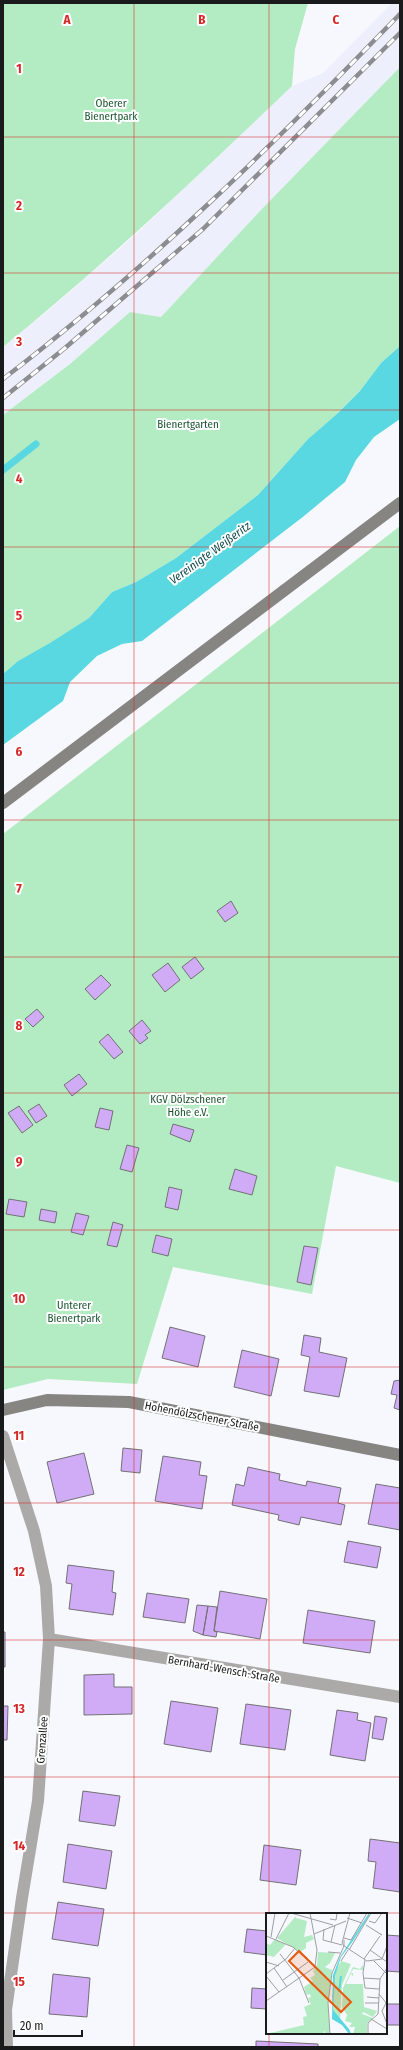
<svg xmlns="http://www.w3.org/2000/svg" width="403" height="2050" font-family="'Fira Sans Condensed',sans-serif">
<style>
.built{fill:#eeeffc}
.green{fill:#b3ecc2}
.water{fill:#59d8e1}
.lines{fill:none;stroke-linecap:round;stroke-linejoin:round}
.stream{stroke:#59d8e1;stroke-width:7}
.building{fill:#d0abf6;stroke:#737175}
.street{stroke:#acaaa9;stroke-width:12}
.secondary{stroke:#878582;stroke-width:12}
.rail-casing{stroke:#8c8d90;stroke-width:4.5}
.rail{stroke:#fff;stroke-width:3;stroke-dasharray:9;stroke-linecap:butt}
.grid{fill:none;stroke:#d62828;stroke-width:1;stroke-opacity:0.55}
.labels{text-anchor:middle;stroke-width:4;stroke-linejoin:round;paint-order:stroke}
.park-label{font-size:11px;fill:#1b5430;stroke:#fff}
.street-label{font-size:11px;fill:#191a1b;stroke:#fff}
.water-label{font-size:12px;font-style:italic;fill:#154d50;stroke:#fff}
.inset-river{fill:none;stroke:#59d8e1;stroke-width:2}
.inset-road{fill:none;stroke:#9e9fa3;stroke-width:1}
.view{fill:#e8590c;fill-opacity:0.15;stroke:#e8590c;stroke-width:2}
.inset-edge{fill:none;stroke:#191a1b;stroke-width:2}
.grid-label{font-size:13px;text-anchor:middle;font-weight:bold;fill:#d62828;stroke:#fff;stroke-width:4;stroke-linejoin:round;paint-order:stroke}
</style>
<rect width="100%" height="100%" fill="#f7f8fd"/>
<!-- built -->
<path class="built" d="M392,3H400V67L260,211L161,317L130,312L70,364L3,415V347L49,310L134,236L292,86L323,73Z"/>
<!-- green -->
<path class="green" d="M3,3H308L295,49L292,86C198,176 104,265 3,347Z
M400,67V346L381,363L360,391L338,413L308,439L258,495L176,558L136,582L112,592L89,618L50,644L18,661L3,674V415L70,364L130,312L161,317L260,211Z
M400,526V1183L336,1166L312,1294L173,1267L137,1384L48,1379L3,1390V834Z"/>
<!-- water -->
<path class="water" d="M400,346V419L374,437L356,460L345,482L304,516L142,641L122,644L97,656L70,682L63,701L3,745V674L18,661L50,643L89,618L112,592L136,582L176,558L258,495L308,439L338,413L360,391L381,363Z"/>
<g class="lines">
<!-- stream -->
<path class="stream" d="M3,470L36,444"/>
</g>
<!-- building -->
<path class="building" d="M231,901L238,913L225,922L217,911Z
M195,957L204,969L191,979L182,967Z
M168,963L180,980L165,992L152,975Z
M101,975L111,985L95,1000L85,989Z
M37,1009L44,1017L33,1027L25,1019Z
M142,1020L151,1031L145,1035L148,1038L140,1044L129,1031Z
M108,1034L123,1052L114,1059L99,1042Z
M79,1074L87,1084L72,1096L64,1085Z
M39,1104L47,1116L36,1123L28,1111Z
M19,1106L33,1125L22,1133L8,1113Z
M100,1108L113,1111L109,1130L95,1127Z
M173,1124L194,1130L190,1142L170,1134Z
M127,1145L139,1148L132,1172L120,1169Z
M235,1169L257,1176L252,1195L229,1189Z
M169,1187L182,1190L178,1210L165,1207Z
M9,1199L27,1202L24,1217L6,1214Z
M41,1209L57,1212L55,1223L39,1220Z
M76,1213L89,1216L83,1235L71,1232Z
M113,1222L123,1225L117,1247L107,1245Z
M156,1235L172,1239L168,1256L152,1252Z
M304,1246L318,1248L311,1285L297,1282Z
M170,1327L205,1336L198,1367L162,1358Z
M304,1335L321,1338L319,1352L347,1358L339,1397L304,1391L310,1357L301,1355Z
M242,1350L279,1359L271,1396L234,1387Z
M400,1380V1410L394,1408L397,1395L391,1394L394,1381Z
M123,1448L142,1450L140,1473L121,1471Z
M84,1453L94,1494L57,1503L47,1462Z
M163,1456L201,1462L199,1475L207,1476L202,1509L155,1501Z
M248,1467L280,1474L279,1480L306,1486L307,1481L341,1488L338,1503L345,1505L341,1525L301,1517L299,1525L278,1520L279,1515L232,1505L236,1484L244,1486Z
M376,1484L400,1488V1530L368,1524Z
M348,1541L381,1547L377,1568L344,1562Z
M68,1565L114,1571L112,1592L116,1593L113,1615L69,1609L72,1584L66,1583Z
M220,1591L267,1599L260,1639L214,1631Z
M147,1593L189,1599L185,1623L143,1617Z
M197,1605L208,1606L203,1635L193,1631Z
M208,1606L217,1607L214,1631L217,1632L216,1637L203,1635Z
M308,1610L375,1621L370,1653L303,1643Z
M3,1632H5V1667H3Z
M114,1674V1687H132V1714L84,1715V1675Z
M171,1701L218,1708L211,1752L164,1744Z
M246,1704L291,1710L285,1750L240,1744Z
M3,1706H8L7,1740H3Z
M337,1710L358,1713L357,1720L371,1723L365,1761L330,1755Z
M375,1716L387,1718L383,1740L372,1738Z
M83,1791L120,1796L115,1826L79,1821Z
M370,1839L400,1843V1892L373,1888L376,1862L368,1861Z
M68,1844L112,1851L106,1889L63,1882Z
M264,1845L301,1850L296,1885L260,1880Z
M58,1902L104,1909L98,1946L52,1939Z
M247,1929L267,1931V1955L244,1952Z
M386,1935L400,1936V1972L386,1971Z
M53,1974L90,1978L87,2017L49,2014Z
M252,1988L267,1989V2009L251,2008Z
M386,2004H400V2025H386Z
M256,2041L318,2044V2047H256Z"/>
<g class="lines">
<!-- street -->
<path class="street" d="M3,1436L34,1531L46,1586L49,1639L38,1801L22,1898L6,2010L7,2047
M49,1639L400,1697"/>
<!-- secondary -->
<path class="secondary" d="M3,803L400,503
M3,1410L47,1400L129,1402L400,1455"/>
<!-- rail casing -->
<g class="rail-casing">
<path id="rail" d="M3,379C146,270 275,143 400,14
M3,398L65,348L203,229L400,33"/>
</g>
<!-- rail -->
<use href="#rail" class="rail"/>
</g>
<!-- grid -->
<path class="grid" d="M134,3V2047M269,3V1914M3,137H400M3,273H400M3,410H400M3,547H400M3,683H400M3,820H400M3,957H400M3,1093H400M3,1230H400M3,1367H400M3,1503H400M3,1640H400M3,1777H400M3,1913H400M269,2033V2047"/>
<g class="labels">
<!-- park labels -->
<g class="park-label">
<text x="111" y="107">Oberer<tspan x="111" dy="13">Bienertpark</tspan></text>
<text x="188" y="428">Bienertgarten</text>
<text x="188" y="1103">KGV Dölzschener<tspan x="188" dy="13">Höhe e.V.</tspan></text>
<text x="74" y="1309">Unterer<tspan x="74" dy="13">Bienertpark</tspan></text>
</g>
<!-- street labels -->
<g class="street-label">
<text transform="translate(202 1416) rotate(11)" y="4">Hohendölzschener Straße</text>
<text transform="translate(224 1669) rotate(10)" y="4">Bernhard-Wensch-Straße</text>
<text transform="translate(42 1740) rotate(-86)" y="4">Grenzallee</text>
</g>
<!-- water labels -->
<g class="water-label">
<text transform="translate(210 553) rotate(-36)" y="4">Vereinigte Weißeritz</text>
</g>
</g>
<!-- overview -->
<g transform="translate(266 1913)">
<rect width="121" height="121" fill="#f7f8fd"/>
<path d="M30,3V5L41,8L38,24L46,22L48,26L40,30V35L34,39L11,25ZM9,26L20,31L8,44L0,42V30L4,32ZM52,39L69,40L64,50L59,54L66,57L62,91L64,121H59V117L57,121H0L38,112L37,104L41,103L38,94L45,91L42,85L45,84L44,81L40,82L38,74L47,68L44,65L49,62L47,58L51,52ZM75,48L85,51L76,72L74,106L67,99L66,83L70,58ZM97,52V57L87,56L85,60H87V64L85,60L80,71H97L98,94L111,98L107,104L97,99L96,101L107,105L101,110V121H87L89,114H83L86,110L79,108L81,102L76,94L77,75L87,54L94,56Z" fill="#b3ecc2"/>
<path d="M103,0V3L87,28L75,44L69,63L67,97L83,116L85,121H83L76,112L66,106L67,62L74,44Z" fill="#59d8e1"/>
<path class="inset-river" d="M73,79L75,63"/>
<path class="inset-road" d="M25,0L67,12M81,5L96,10M64,6L70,7L71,0M103,8L109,10L116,0M100,12L116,22L114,21M58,16L57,27L76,32M48,21L80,8M0,23L27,34L49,54M5,24L9,0M78,25L85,27L101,0M10,26L23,0M78,27V33L76,30L84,0M65,29L69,12M78,33L101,48L116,46M83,37L105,0M104,37L121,49M62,39L74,40M14,41L33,65L43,90M98,46L114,23M116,46L121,33M99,47L97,60L99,75L113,76M75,48L82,37M108,48L121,61M0,49L13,53M8,55L21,74M0,61L20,46L29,35M0,63L13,79M97,65L114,66M17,67L42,49M113,81L121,91M101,84L113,85M0,88L49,54L51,37L44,0M121,88L116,98L121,111M99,90H113M105,106L121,116M64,121L62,90L66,60L78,33M102,121V110L112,101L114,66L121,55"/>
<path class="view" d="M33,38L85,89L75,99L23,48Z"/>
<rect width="121" height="121" class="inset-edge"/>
</g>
<g class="grid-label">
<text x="67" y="24">A</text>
<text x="202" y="24">B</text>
<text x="336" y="24">C</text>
<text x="19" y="73">1</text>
<text x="19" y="210">2</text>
<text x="19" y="346">3</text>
<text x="19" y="483">4</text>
<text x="19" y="620">5</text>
<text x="19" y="756">6</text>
<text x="19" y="893">7</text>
<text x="19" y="1030">8</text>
<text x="19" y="1166">9</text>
<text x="19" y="1303">10</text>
<text x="19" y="1440">11</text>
<text x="19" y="1576">12</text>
<text x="19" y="1713">13</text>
<text x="19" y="1850">14</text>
<text x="19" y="1986">15</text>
</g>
<!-- border -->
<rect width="403" height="2050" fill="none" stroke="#191a1b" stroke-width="8"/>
<!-- scale -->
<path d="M14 2030v6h68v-6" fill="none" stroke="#191a1b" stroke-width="2"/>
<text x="20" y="2030" font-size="12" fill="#191a1b" stroke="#ffffff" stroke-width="3" paint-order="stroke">20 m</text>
</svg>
